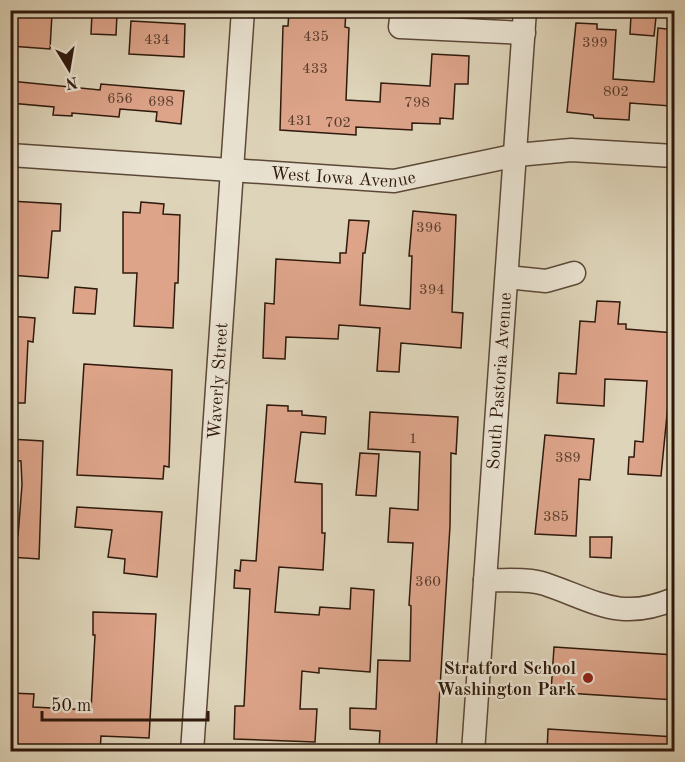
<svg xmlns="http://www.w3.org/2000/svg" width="685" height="762" font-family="'Old Standard TT',serif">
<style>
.building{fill:#dda48a;stroke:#2f190c;stroke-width:1.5}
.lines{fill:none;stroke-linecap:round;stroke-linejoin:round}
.minor-casing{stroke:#5b4837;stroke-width:25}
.minor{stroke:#eae3d2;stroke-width:22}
.poi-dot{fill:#8f2418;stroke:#eae3d2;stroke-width:2}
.labels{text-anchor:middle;stroke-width:4.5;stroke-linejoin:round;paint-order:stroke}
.number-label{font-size:15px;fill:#5a3c2c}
.street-label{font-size:18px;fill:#2f190c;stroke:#eae3d2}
.poi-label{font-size:18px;font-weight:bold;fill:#2f190c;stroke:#eae3d2;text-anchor:end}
</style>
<rect width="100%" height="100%" fill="#ded4b9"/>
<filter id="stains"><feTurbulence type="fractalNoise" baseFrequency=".00333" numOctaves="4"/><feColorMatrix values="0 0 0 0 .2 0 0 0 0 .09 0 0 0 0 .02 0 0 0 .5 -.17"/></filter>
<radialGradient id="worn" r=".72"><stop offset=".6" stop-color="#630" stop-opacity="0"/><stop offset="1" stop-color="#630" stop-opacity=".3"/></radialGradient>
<!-- building -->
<path class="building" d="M289,10H346L345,27L349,28L346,100L380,102L381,83L430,86L432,54L469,56L468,84H455L453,119L440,118V124L412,123V130L356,127V135L280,130L283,26H288Z
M10,11L52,14L50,49L10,46Z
M92,13L117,14L116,35L91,34Z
M631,15L656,17L654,36L630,34Z
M131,21L185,24L184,57L129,54Z
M576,23L597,24V29L616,30L613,79L654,82L658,28L675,30V101H672L671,106L630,103L629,120L594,118L593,115L567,112Z
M10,81L100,90L101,84L184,91L181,124L156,121L157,112L120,109L119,117L72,113V116L53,115L54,107L10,103Z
M10,201L61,204L60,231H52L48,278L10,275Z
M141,202L164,204L163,214L180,215L178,283H175L173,328L134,326L137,273H123V212L140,213Z
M413,211L456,215L452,312L463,313L461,348L401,343L399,372L377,371L380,328L339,325L338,339L286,337L285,359L263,358L265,303L274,304L276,259L340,263V253H346L349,220L369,221L365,253H363L360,305L410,309L412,256H409Z
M75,287L97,289L95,314L73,313Z
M597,301L620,302L618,324H626V329L675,333L661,476L628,474L629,457H634L635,441L643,442L647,381L605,379L604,406L557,403L559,373L576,374L580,321L595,322Z
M10,316L35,318L33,342L28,341L25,403H10Z
M84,364L172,370L169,467L164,466L163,479L77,475Z
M267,405L288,406V411H302V415L326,417L325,434L301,432L295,482L322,484V533H325L323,570L279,567L275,612L319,615L320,607L350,609L351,588L374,590L370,672L319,668V673L302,671L300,709H317L315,742L234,739L235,706H244L250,589L234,588L235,570L240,571L241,560L256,561Z
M370,412L458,417L456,454L451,453L450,526L436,752L379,751L380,731L350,729V708L376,709L378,660L410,661L411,606L409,605L413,543L388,542L390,508L418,510L420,452L368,449Z
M545,435L594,439L590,480L579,479L576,536L535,534Z
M10,439L43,441L39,559L10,557V535L18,536L22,485L21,461L10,460Z
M360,453L379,454L376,496L356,495Z
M77,507L162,512L157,577L124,573L125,559L108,557L112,530L75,527Z
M590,537H612L611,558L590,557Z
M93,612L156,614L149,738L101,736L100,752H10V693L34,694L33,707L91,710L95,635H93Z
M554,647L675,655V700L551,692Z
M548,729L675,737V752H547Z"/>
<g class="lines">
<!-- minor casing -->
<g class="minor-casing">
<g id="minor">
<path d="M402,10L400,27L524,33"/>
<path id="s1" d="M10,155L394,181L517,155L571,150L674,156"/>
<path d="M507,277L546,281L574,273"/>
<path d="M485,580C503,581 528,578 545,584C595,601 620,622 674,599"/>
<path id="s2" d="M192,752L243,10"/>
<path id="s3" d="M473,752L525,10"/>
</g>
</g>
<!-- minor -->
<use href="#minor" class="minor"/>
</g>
<!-- markers -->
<circle class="poi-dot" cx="588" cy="678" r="6"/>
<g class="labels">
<!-- number labels -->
<g class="number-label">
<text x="316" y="41">435</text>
<text x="157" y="44">434</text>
<text x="595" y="47">399</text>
<text x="315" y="73">433</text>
<text x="616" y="96">802</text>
<text x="120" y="103">656</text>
<text x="161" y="106">698</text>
<text x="417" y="107">798</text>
<text x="300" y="125">431</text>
<text x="338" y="127">702</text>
<text x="429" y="232">396</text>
<text x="432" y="294">394</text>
<text x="413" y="443">1</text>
<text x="568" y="462">389</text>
<text x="556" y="521">385</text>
<text x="428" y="586">360</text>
</g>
<!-- street labels -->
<g class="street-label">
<text dy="6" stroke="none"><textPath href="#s1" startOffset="334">West Iowa Avenue</textPath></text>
<text dy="6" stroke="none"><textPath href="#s2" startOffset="372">Waverly Street</textPath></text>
<text dy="6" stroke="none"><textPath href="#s3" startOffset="372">South Pastoria Avenue</textPath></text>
</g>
<!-- poi labels -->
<g class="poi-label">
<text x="576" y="674">Stratford School<tspan x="576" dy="21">Washington Park</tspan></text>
</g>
</g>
<!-- margin -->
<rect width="685" height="762" fill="none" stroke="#ded4b9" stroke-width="36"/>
<rect x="12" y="12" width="661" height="738" fill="none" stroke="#2f190c" stroke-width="3"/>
<rect x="18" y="18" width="649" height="726" fill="none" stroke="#2f190c" stroke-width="1.5"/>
<!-- north arrow -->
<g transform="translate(69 69) rotate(169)" stroke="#eae3d2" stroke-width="4.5" paint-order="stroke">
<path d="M0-4.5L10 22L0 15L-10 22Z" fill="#2f190c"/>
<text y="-9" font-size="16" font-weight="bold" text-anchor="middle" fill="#2f190c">N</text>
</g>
<!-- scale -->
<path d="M42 711v9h166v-9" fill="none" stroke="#2f190c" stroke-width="3"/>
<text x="51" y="711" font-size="18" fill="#2f190c" stroke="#eae3d2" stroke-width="4.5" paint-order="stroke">50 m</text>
<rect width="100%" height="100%" filter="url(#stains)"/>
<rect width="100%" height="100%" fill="url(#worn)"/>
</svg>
